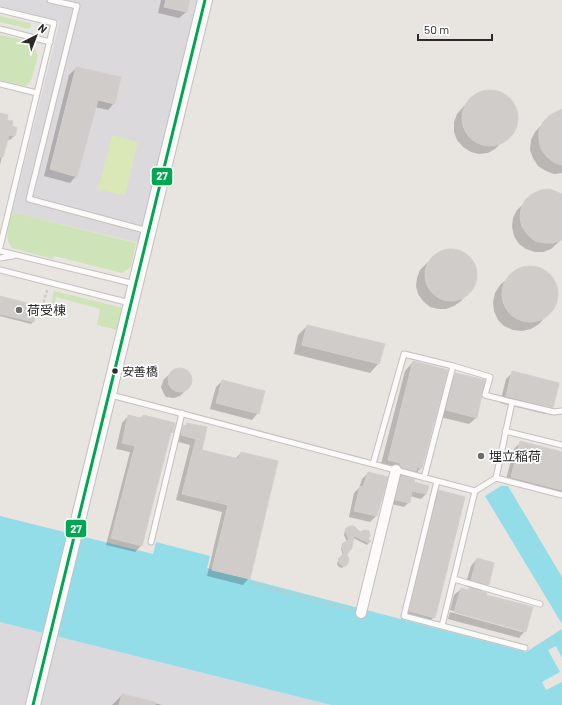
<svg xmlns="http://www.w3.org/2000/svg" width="562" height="705" font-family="Barlow,'Noto Sans JP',sans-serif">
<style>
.industrial{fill:#dbd9db}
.green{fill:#cfe3b8}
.pitch{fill:#dae7b6}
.water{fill:#93dde9}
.pier{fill:#e8e4e0}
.shadow{fill:#0003}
.building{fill:#cfccc9;stroke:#d3cfcc}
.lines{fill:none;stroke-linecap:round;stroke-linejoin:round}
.lane-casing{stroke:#c2c0c1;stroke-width:7}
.street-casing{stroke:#c2c0c1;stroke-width:12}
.secondary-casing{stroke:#c2c0c1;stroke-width:16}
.path{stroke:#c6c6c5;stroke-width:2;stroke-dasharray:3 2;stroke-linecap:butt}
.lane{stroke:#fcfbfa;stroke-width:5}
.street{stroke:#fcfbfa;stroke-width:10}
.secondary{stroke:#fcfbfa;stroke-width:14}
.bus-1-casing{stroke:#fff;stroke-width:6}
.bus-1{stroke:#00a651;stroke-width:3}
.poi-dot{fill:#6c6b6a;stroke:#fff;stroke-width:1.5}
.bus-dot{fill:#2a2a2a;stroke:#fff;stroke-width:1.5}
.labels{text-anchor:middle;stroke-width:3.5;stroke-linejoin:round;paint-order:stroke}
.bus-label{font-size:12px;fill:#2a2a2a;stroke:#fff;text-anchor:start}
.poi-label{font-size:13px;fill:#2a2a2a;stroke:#fff;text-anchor:start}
.line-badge{stroke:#fff;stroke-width:1.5}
.badge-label{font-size:11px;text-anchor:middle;font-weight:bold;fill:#fff}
</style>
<rect width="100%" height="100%" fill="#e8e4e0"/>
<!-- industrial -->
<path class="industrial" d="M0,0H200L139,243L12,212L60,21L0,6Z
M0,622L331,705H0Z"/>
<!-- green -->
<path class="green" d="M0,16L30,23L31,26L29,29L0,22Z
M0,35C12,38 36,39 37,55C38,59 35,66 34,70C32,77 32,83 25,86L0,80Z
M12,212L136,243L131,267L122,273L54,256L53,259L12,248C3,237 9,224 12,212Z
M54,291L123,308L118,330L97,325L100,309L56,297L54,306L51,305Z"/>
<!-- pitch -->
<path class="pitch" d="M112,135L138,142L125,196L98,189Z"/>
<!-- water -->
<path class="water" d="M501,486H508L562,577V624L485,496Z
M0,516L153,554L156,542L210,556L207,568L526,652L562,629V705H331L0,622Z"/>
<!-- pier -->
<path class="pier" d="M556,646L562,658V682L546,690L542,682L560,672L548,650Z"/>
<!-- shadow -->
<path class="shadow" d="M161,0H188L186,12L179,18L158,13Z
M76,68L114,103L108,110L95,107L76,176L70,183L44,176L69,75Z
M489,91L498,92L506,96L512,102L515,110L517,118L515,127L511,134L495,149L488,153L479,154L471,152L463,147L457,140L454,132V122L457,114L472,97L480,92Z
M562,111V173L554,174L546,171L538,166L533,158L530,150L531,140L535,132L550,116Z
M0,114L11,127L14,136L10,140L6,139L0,165Z
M533,195H562V239L551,249L543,252H535L526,249L519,244L514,236L512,227L513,218L517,210Z
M452,249L460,251L467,255L473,261L476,269V277L474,285L461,301L454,306L446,309H438L430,307L423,301L418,294L416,286L417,278L420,270L436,254L443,250Z
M526,267H535L543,271L550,276L555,283L557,292L556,300L553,308L539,324L531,329L522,331L513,330L504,326L498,320L494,311L493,302L495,293L500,285L517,270Z
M0,297L37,306L33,322L31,324L0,316Z
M307,326L384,344L378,364L370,373L294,354L298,335Z
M413,362L447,371L421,468L413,477L410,476L408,478L413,483L428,486L426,494L421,499L410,496L409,502L404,507L391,504L397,481L400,478L393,476L392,471L380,468L405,371Z
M178,369L186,370L188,372L191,379V382L187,389L180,396L174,398L166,397L164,394L161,387L164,379L171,373Z
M513,372L552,407L545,414L500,403L506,379Z
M456,374L476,418L469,424L440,417L449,381Z
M222,381L258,413L252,420L210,409L216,387Z
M128,416L140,419L143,416L172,432L169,436L141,546L135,552L106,545L130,452L116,449L122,423Z
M187,424L206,428L200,451L235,459L241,453L249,578L243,585L207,576L222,512L176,500L190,445L175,441L177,433Z
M521,442L562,453V498L505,483L514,449Z
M368,473L386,478L376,516L370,522L349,517L354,493L359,488L362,479Z
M439,491L434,617L427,624L403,618L433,498Z
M347,529L369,542L367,545L353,538L345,554V565L342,568L339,567L337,564L338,561L343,556L341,548L347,542L344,535L345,531Z
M477,559L488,584L480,592L525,631L519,638L448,619L450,612L522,632V630L450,610L454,595L461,589L468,591L471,588L465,586L471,566Z
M122,695L162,705H112Z"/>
<!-- building -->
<path class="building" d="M166,0H190L187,12L164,7Z
M76,67L121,77L115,104L98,100L77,177L50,169Z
M462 118a28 28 0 1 1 56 0a28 28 0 1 1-56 0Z
M562,109V165L555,163L547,157L541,149L539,140V131L543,122L550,115Z
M0,113L8,115L7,120L13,121L12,126L17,128L15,136L9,135L3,157H0Z
M550,189L562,194V240L553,243H544L535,241L528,235L522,227L520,218L521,209L525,200L532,194L541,190Z
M425 275a26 26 0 1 1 52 0a26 26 0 1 1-52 0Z
M502 294a28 28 0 1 1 56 0a28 28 0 1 1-56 0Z
M0,296L38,306L34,322L0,314Z
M307,325L385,344L379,364L302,345Z
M413,361L448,370L422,468L417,467L416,471L402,468L400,465V463L388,460Z
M168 380a12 12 0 1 1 24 0a12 12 0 1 1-24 0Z
M512,371L559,383L553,408L506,396Z
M455,373L485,380L477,418L446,410Z
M222,380L265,391L259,414L216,403Z
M128,415L141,418L143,415L175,423L173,433L171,432L142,546L111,538L135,446L122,443Z
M187,423L207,427L202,450L239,459L241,452L278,461L250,579L212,570L228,505L182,494L196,439L181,435L183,425L186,426Z
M520,441L562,452V490L511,477Z
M368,472L388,477L377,516L354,511L360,486L363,487Z
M401,476L415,479L414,482L429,486L426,494L412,491L410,503L395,500Z
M439,490L465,497L435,618L409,611Z
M349,526H354L360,532L365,530L369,531L370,536L368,539L371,541L369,543L354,536L352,548L347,554L349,560L348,563L346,566H343L339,563L338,559L344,553L342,547V544L349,539L345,531L346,528Z
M477,558L494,563L489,585L471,580Z
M461,588L469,590V588L487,593L486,595L533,607L526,632L454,612Z
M122,694L155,702V705H119Z"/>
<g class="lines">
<!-- lane casing -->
<g class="lane-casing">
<path id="lane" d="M50,0L77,6L29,199L148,231
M0,10L54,23L0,247
M0,29L50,42
M0,84L37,93
M0,251L135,284
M0,258L13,256
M0,270L130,303
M453,366L490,377L485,395L512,402
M111,395L475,491
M505,431L562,445
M373,464L404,354L453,366L424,478
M496,478L562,495
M437,481L404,616L442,626
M151,542L182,413
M454,579L540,604
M525,648L442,626L475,491L496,478L512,402L554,412L562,411"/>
</g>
<!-- street casing -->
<g class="street-casing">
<path id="street" d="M361,613L396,470"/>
</g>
<!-- secondary casing -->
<g class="secondary-casing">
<path id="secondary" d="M33,705L205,0"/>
</g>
<!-- path -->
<path class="path" d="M38,307L42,308L47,290
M251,583L352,610
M547,639L552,648"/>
<!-- lane -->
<use href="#lane" class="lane"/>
<!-- street -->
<use href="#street" class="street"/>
<!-- secondary -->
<use href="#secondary" class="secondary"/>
<!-- bus-1 casing -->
<g class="bus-1-casing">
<path id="bus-1" d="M33,705L205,0"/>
</g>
<!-- bus-1 -->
<use href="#bus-1" class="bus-1"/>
</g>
<!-- markers -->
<g class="poi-dot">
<circle cx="19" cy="310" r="4"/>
<circle cx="481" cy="456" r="4"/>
</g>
<circle class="bus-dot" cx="115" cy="371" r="3.5"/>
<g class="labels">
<!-- bus labels -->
<g class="bus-label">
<text x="122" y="376">安善橋</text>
</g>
<!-- poi labels -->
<g class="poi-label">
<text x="27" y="315">荷受棟</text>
<text x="489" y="461">埋立稲荷</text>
</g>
</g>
<g class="line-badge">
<rect x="151" y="167" width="22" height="19" rx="4" fill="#00a651"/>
<rect x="65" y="519" width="22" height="19" rx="4" fill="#00a651"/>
</g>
<g class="badge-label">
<text x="162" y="180">27</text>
<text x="76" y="533">27</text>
</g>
<!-- north arrow -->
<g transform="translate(36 36) rotate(42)" stroke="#ffffff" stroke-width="3" paint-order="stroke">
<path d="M0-3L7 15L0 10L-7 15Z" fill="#2a2a2a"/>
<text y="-6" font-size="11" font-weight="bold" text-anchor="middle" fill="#2a2a2a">N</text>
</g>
<!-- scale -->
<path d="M418 34v6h74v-6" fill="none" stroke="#2a2a2a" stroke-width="2"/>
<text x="424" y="34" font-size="12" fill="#2a2a2a" stroke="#ffffff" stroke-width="3" paint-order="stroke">50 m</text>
</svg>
